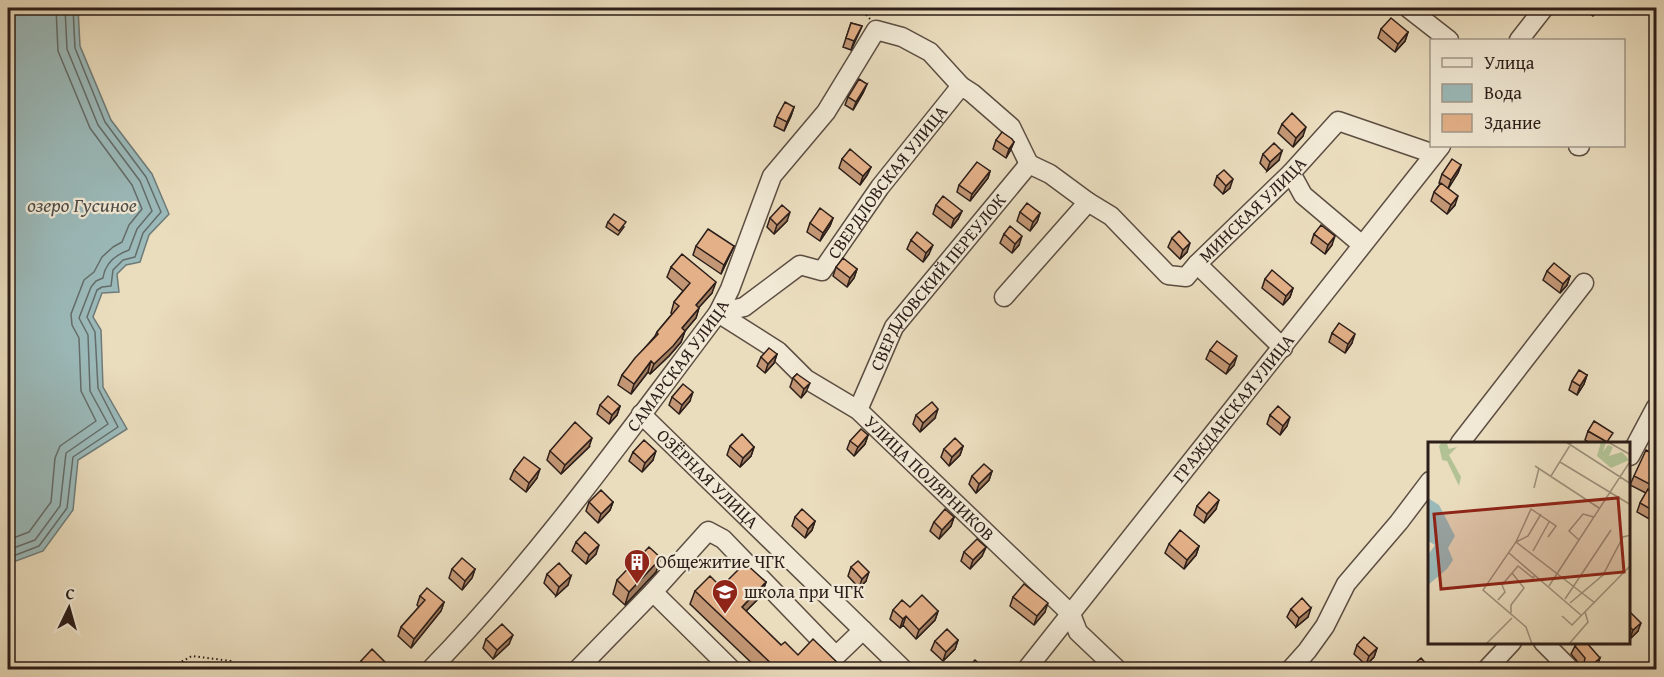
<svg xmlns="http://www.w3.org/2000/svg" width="1664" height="677" font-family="'Gentium Book Plus',serif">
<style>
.water{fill:#9bbaba;stroke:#6f7c7a;stroke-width:1.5}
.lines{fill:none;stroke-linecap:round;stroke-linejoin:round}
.shore{stroke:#646c6a;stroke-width:1.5}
.minor-casing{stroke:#5c4e42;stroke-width:21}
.path{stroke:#2c1e19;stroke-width:2;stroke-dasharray:1.5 3;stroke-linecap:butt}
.minor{stroke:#f1e9d5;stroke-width:18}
.wall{fill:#c39775;stroke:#2c1e19;stroke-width:1.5}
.shaded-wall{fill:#9f7b5f;stroke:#2c1e19;stroke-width:1.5}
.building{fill:#e3b088;stroke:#2c1e19;stroke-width:1.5}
.labels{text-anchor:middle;stroke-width:4.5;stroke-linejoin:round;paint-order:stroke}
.street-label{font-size:18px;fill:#2c1e19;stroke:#f1e9d5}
.poi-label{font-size:18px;fill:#2c1e19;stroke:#f1e9d5;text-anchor:start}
.water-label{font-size:20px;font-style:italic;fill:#4d4d49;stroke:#f1e9d5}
.inset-road{fill:none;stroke:#9e917c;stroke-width:1.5}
.view{fill:#8f2418;fill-opacity:0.15;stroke:#8f2418;stroke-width:3}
.inset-edge{fill:none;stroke:#2c1e19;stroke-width:3}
</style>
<rect width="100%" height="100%" fill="#eaddbe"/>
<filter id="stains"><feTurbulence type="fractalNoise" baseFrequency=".00333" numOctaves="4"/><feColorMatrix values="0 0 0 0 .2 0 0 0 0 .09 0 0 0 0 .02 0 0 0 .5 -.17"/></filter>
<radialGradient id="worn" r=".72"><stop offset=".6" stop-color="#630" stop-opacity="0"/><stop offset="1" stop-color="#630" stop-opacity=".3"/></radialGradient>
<!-- water -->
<path class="water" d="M8,8H78L80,46L111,120L152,174L169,214L149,235L140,262L126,265L117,274L119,292L102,293L93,317L101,330L103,387L127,429L78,460L73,510L43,551L8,564Z"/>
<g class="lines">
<!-- shore -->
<path class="shore" d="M8,540L29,532L51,502L55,458L60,446L96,421L81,391L79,338L72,325L71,314L84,280L94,272L102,257L113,247L122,242L129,225L142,209L132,185L90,128L58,51L56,8
M8,550L35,540L60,506L66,453L108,424L90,391L88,335L79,318L91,287L96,281L103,278C105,263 115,255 129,250L137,229L152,211L140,181L98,125L67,49L65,8
M8,558L39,546L67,508L73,457L118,427L98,388L95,332L87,317L97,290L102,287L111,286L113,270L123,260L135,257L143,233L161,212L146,177L105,122L75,48L73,8"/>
<!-- minor casing -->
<g class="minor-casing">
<g id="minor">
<path d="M1408,8L1449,40"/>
<path d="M1519,40L1544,8"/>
<path d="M1578,146H1580"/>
<path d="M1291,173L1303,195L1361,244"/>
<path d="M1088,202L1111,216L1168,275L1186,277L1197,264"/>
<path d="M1004,297L1088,202L1050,174L1029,164"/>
<path id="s1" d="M718,313L778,351L806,379L858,410L1071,614L1078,632L1118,670"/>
<path id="s2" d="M718,313L744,307L800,265L822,271L880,187L961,86"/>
<path id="s3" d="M1283,348L1197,264L1291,173L1338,121L1434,154"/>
<path id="s4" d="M858,410L894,327L1029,164"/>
<path id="s5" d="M641,414L904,670"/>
<path d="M1460,443L1584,283"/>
<path d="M1630,456L1656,407"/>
<path d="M653,592L732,670"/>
<path d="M1543,642L1571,670"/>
<path id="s6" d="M430,670C537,560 626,435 718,313L730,289L772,176L826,112L876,30L902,37L930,52L961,86L972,93L1011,127L1029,164"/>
<path d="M577,670L653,592L708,531L723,539L836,656L863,630"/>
<path id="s7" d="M1026,670L1441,146"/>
<path d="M1290,670L1307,651L1325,626L1346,584L1399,522L1430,481"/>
<path d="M1486,670L1512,642"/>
</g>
</g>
<!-- path -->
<path class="path" d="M860,8L870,19
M166,670L192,656L231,661L248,670
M1646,670L1656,660"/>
<!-- minor -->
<use href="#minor" class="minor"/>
</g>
<!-- wall -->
<path class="wall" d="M1583,8H1599L1593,16L1583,9Z
M851,23L862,26L851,50L843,47Z
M1381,29L1408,32L1405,41L1395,52L1378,38Z
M867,84L863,93L853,110L845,105L848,97Z
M794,107L791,116L784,131L774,126L777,117Z
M1282,124L1303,136L1293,147L1278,133Z
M996,140L1014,142L1010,151L1006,158L993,149Z
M1263,154L1279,160L1267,171L1260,163Z
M842,159L871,167L867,175L860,185L839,168Z
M1461,165L1458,173L1448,188L1455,205L1447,214L1431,201L1434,192L1440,184L1439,183L1442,174Z
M990,171L988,178L970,201L957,192L959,185Z
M1217,176L1230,188L1223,194L1214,185Z
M936,205L962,211L958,219L951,228L933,214Z
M1020,212L1040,213L1037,222L1030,231L1017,221Z
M770,218L787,221L774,234L767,227Z
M833,218L830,226L820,241L807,232L810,223Z
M608,222L624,227L618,235L606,227Z
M1004,234L1019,245L1012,253L1000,243Z
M1314,234L1332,245L1325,254L1311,243Z
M1172,238L1187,252L1180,259L1168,247Z
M911,240L929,254L923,262L907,249Z
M696,246H734L721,274L693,255Z
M671,267L712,293L699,307L696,318L685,331L681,342L669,356L650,374L648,372L631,394L618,385L622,375L655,336L657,332L672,314L671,313L674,302L683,291L667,277Z
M836,267L857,269L854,278L847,287L833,276Z
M1547,271L1570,276L1567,285L1560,293L1543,280Z
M1265,279L1293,288L1290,297L1283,305L1262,288Z
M1332,333L1352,343L1345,353L1329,342Z
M1210,350L1234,365L1226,374L1206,359Z
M777,354L774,363L765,373L757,366L761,357Z
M797,374L806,392L801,398L790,387L793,378Z
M1587,375L1584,384L1577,395L1569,390L1572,381Z
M672,397L690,401L679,414L669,405Z
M600,405L620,406L617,415L609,424L597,414Z
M916,415L935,418L920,432L913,424Z
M1270,415L1287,426L1280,435L1267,424Z
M1588,431L1609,443H1590L1585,440Z
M868,435L865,444L854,456L847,449L850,441Z
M730,446L754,447L751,456L740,467L727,455Z
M963,446L960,455L949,466L941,457L944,449Z
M589,447L561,474L547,460L550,451Z
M633,452L653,460L642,472L629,461Z
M1654,465L1651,471L1656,485L1653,492L1656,510L1651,520L1637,512L1640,503L1646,493L1630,485L1634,476Z
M514,470L537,478L526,492L510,479Z
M992,471L989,480L976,493L969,484L972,476Z
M589,502H613L610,510L598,523L586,511Z
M1197,506L1216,509L1204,523L1194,515Z
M795,517L815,521L812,530L805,538L792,526Z
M954,517L951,526L939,539L930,531L934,522Z
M576,542L596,554L586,564L572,551Z
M1169,544L1199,546L1196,555L1184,569L1165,553Z
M986,547L982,556L970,569L961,561L964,552Z
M851,567L866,581L859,588L848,576Z
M452,569H475L472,578L462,590L449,578Z
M656,572L625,605L613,594L617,580Z
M547,574L568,585L556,596L544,583Z
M766,582L761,596L746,611L781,645L798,655L844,669H758L690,604L695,591Z
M420,596L444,602L441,611L411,648L398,636L401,627L419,607L417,605Z
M1013,597L1045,612L1034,625L1010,606Z
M910,607L938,611L935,620L916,639L903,625L900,628L890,619L893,610Z
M1291,609L1308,617L1296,627L1287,617Z
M1629,611L1638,631L1630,639L1629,638Z
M486,639L509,644L493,659L483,648Z
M958,640L955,649L943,661L931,650L935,641Z
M1357,645L1377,648L1374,657L1366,665L1354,654Z
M1575,646L1597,667L1581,669L1582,667L1571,654Z
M361,661L387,664L385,669H358Z"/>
<!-- shaded-wall -->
<path class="shaded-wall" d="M862,26L858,35L851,50L854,41Z
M1408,32L1405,41L1395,52L1398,44Z
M867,84L863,93L853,110L856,102Z
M794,107L791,116L784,131L787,122Z
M1306,127L1303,136L1293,147L1296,138Z
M1014,142L1010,151L1006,158L1009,149Z
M1282,151L1279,160L1267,171L1270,162Z
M1461,165L1458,173L1448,189L1451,180Z
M871,167L867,175L860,185L863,176Z
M990,171L988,178L970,201L972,194Z
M1233,179L1230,188L1223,194L1226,186Z
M1458,196L1455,205L1447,214L1451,205Z
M962,211L958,219L951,228L954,219Z
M790,212L787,221L774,234L777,225Z
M1040,213L1037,222L1030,231L1033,222Z
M833,218L830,226L820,241L823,233Z
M1022,236L1019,245L1012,253L1015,244Z
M1335,236L1332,245L1325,254L1328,245Z
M1190,243L1187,252L1180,259L1183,250Z
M933,245L929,254L923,262L926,253Z
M734,246L730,255L721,274L724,265Z
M857,269L854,278L847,287L850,278Z
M1570,276L1567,285L1560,293L1563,284Z
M716,282L712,293L692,315L696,305Z
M1293,288L1290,297L1283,305L1286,296Z
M699,308L696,318L678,339L682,328Z
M685,331L681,342L669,356L650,374L654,364Z
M1355,334L1352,343L1345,353L1348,344Z
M777,354L774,363L765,373L768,364Z
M1237,356L1234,365L1226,374L1230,365Z
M651,361L648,372L631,394L634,384Z
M1587,375L1584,384L1577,395L1580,386Z
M810,383L806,392L801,398L804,389Z
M693,392L690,401L679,414L682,405Z
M620,406L617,415L609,424L612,415Z
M938,409L935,418L920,432L923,423Z
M1290,417L1287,426L1280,435L1283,426Z
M868,435L865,444L854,456L858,447Z
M592,438L589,447L561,474L565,465Z
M963,446L960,455L949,466L952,457Z
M754,447L751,456L740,467L743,458Z
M656,451L653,460L642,472L645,463Z
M540,469L537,478L526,492L529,483Z
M992,471L989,480L976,493L979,484Z
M1219,500L1216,509L1204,523L1207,514Z
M613,502L610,510L598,523L601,514Z
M954,517L951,526L939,539L942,530Z
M815,521L812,530L805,538L808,529Z
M599,545L596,554L586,564L589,555Z
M1199,546L1196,555L1184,569L1187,560Z
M986,547L982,556L970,569L973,560Z
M661,558L656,572L625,605L629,592Z
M475,569L472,578L462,590L465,581Z
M869,572L866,581L859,588L862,579Z
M571,576L568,585L556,596L559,587Z
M766,582L761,596L737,620L742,607Z
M444,602L441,611L411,648L414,639Z
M1048,603L1045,612L1034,625L1037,616Z
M1311,608L1308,617L1296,627L1299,618Z
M938,611L935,620L916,639L919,630Z
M906,616L903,625L900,628L903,619Z
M1641,623L1638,631L1630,639L1633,630Z
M513,635L509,644L493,659L497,650Z
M958,640L955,649L943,661L946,652Z
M1377,648L1374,657L1366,665L1369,656Z
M1600,658L1597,667L1594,669H1587Z"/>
<!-- building -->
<path class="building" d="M1391,18L1408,32L1398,44L1381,29Z
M851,23L862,26L854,41L846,38Z
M859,79L867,84L856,102L848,97Z
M785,102L794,107L787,122L777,117Z
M1292,113L1306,127L1296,138L1282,124Z
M1002,132L1012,139L1014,142L1009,149L996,140Z
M1274,143L1282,151L1270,162L1263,154Z
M850,149L871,167L863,176L842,159Z
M1452,159L1461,165L1451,180L1442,174Z
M977,162L990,171L972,194L959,185Z
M1224,170L1233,179L1226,186L1217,176Z
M1441,183L1458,196L1451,205L1434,192Z
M943,196L962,211L954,219L936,205Z
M1027,203L1040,213L1033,222L1020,212Z
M782,205L790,212L777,225L770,218Z
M820,208L833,218L823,233L810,223Z
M614,214L626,222L619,231L608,222Z
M1321,225L1335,236L1328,245L1314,234Z
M1010,226L1022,236L1015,244L1004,234Z
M708,229L734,246L724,265L696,246Z
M1179,231L1190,243L1183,250L1172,238Z
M917,232L933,245L926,253L911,240Z
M682,254L716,282L696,305L699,308L682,328L685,331L673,346L654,364L651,361L634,384L622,375L635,358L658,334L657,332L679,306L674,302L690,283L671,267Z
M843,258L857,269L850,278L836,267Z
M1554,263L1570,276L1563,284L1547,271Z
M1272,270L1293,288L1286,296L1265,279Z
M1339,323L1355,334L1348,344L1332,333Z
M1217,341L1237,356L1230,365L1210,350Z
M769,348L777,354L768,364L761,357Z
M1579,370L1587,375L1580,386L1572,381Z
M797,374L810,383L804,389L793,378Z
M683,384L693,392L682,405L672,397Z
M608,396L620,406L612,415L600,405Z
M932,402L938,409L923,423L916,415Z
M1278,406L1290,417L1283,426L1270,415Z
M1594,421L1613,433L1607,442L1588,431Z
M575,422L592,438L565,465L550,451Z
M861,429L868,435L858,447L850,441Z
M742,434L754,447L743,458L730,446Z
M955,438L963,446L952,457L944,449Z
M644,440L656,451L645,463L633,452Z
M1646,450L1656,456V458L1650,471L1656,474V483L1655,487L1634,476Z
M524,457L540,469L529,483L514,470Z
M984,464L992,471L979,484L972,476Z
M1648,489L1656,494V507L1654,511L1640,503Z
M601,490L613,502L601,514L589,502Z
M1209,492L1219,500L1207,514L1197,506Z
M802,509L815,521L808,529L795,517Z
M945,509L954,517L942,530L934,522Z
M1180,530L1199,546L1187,560L1169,544Z
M585,532L599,545L589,555L576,542Z
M977,539L986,547L973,560L964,552Z
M649,547L661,558L629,592L617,580Z
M462,558L475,569L465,581L452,569Z
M858,561L869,572L862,579L851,567Z
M559,563L571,576L559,587L547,574Z
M745,563L766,582L742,607L781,645L785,642L798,655L813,639L844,669H777L695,591L710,576L721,587Z
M1024,584L1048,603L1037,616L1013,597Z
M427,588L444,602L414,639L401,627L425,600L420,596Z
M922,595L938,611L919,630L906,616L903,619L893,610L902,600L910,607Z
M1302,598L1311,608L1299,618L1291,609Z
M1629,611L1641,623L1633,630L1629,626Z
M502,624L513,635L497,650L486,639Z
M947,629L958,640L946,652L935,641Z
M1364,637L1377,648L1369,656L1357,645Z
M1578,642H1586L1600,658L1587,669H1580H1583L1585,658L1575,646Z
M372,649L387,664L382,669H370L361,661Z
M1421,658L1430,668L1427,669H1415L1412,666Z
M975,660L985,669H966Z
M1564,666L1568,669H1560Z"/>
<!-- icons -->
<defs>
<g id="building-pin" transform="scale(1.35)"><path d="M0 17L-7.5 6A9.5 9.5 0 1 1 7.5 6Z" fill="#8f2418" stroke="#f1e9d5"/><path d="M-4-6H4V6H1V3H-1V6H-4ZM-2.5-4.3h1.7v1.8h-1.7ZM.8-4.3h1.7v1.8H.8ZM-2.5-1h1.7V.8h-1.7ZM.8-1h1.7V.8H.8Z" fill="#fff"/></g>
<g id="school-pin" transform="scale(1.35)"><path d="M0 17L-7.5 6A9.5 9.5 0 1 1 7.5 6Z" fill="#8f2418" stroke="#f1e9d5"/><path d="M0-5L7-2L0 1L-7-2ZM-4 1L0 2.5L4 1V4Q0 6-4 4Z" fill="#fff"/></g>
</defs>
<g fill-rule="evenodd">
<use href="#building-pin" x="637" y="562"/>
<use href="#school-pin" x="725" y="592"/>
</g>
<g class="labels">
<!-- street labels -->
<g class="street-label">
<text dy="6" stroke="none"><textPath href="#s2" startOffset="230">СВЕРДЛОВСКАЯ УЛИЦА</textPath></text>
<text dy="6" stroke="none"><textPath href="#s3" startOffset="198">МИНСКАЯ УЛИЦА</textPath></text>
<text dy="6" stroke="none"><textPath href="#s4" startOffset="152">СВЕРДЛОВСКИЙ ПЕРЕУЛОК</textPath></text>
<text dy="6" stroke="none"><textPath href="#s6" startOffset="393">САМАРСКАЯ УЛИЦА</textPath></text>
<text dy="6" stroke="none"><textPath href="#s7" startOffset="334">ГРАЖДАНСКАЯ УЛИЦА</textPath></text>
<text dy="6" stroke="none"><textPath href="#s1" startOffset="270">УЛИЦА ПОЛЯРНИКОВ</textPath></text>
<text dy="6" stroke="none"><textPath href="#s5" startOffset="93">ОЗЁРНАЯ УЛИЦА</textPath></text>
</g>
<!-- poi labels -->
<g class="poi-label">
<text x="656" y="568">Общежитие ЧГК</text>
<text x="744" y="598">школа при ЧГК</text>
</g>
<!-- water labels -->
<g class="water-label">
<text x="82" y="212">озеро Гусиное</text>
</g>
</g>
<!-- overview -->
<g transform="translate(1428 442)">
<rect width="202" height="202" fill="#eaddbe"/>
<path d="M14,0H23L19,2L21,7L29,5L21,13L33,35L31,44L19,19L14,18L11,4ZM173,0H178L175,10L180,3L185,5L181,14L194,10L201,18L183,26L169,14Z" fill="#b2c295"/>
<path d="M0,56L11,63L27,94L20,106L25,118L19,127L0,143V113L7,103L0,99Z" fill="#9bbaba"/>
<path class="inset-road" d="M138,0L203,42M180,0L203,13M132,20L203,63M107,24L171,66M123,34L144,0M106,46L111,26M113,72L100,94L88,100L167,161M151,98L141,89L155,72L166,75M105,109L121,80M81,111L154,174M121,144L203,18M137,157L183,88M70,158L77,150L74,143L90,124L105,136L107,133M142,161L175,133L195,95L203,93M83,171V163L96,146L84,131M134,174L144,183L203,123M58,202L84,176M104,202L98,185L55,148L88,100L103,67L128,84L120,95M141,202L160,180L157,170"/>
<path class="view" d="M190,56L196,130L13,147L6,72Z"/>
<rect width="202" height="202" class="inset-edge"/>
</g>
<!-- margin -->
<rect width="1664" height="677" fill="none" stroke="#eaddbe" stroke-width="30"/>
<rect x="9" y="9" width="1646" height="659" fill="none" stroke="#2c1e19" stroke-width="3"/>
<rect x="15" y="15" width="1634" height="647" fill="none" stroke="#2c1e19" stroke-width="1.5"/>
<!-- legend -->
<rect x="1430" y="39" width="195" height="108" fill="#f1e9d5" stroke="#a2988a" stroke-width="1.5"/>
<rect x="1442" y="58" width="30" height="9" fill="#f1e9d5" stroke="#a2988a" stroke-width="1.5"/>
<text x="1484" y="69" font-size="18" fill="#2c1e19">Улица</text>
<rect x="1442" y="84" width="30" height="18" fill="#9bbaba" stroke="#a2988a" stroke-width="1.5"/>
<text x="1484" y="99" font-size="18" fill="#2c1e19">Вода</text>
<rect x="1442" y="114" width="30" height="18" fill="#e3b088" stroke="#a2988a" stroke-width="1.5"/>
<text x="1484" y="129" font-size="18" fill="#2c1e19">Здание</text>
<!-- north arrow -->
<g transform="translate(69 608) rotate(5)" stroke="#f1e9d5" stroke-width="4.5" paint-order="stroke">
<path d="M0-4.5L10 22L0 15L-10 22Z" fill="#2c1e19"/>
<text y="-9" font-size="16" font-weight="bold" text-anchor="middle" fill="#2c1e19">С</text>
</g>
<rect width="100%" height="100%" filter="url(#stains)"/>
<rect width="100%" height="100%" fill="url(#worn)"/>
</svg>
